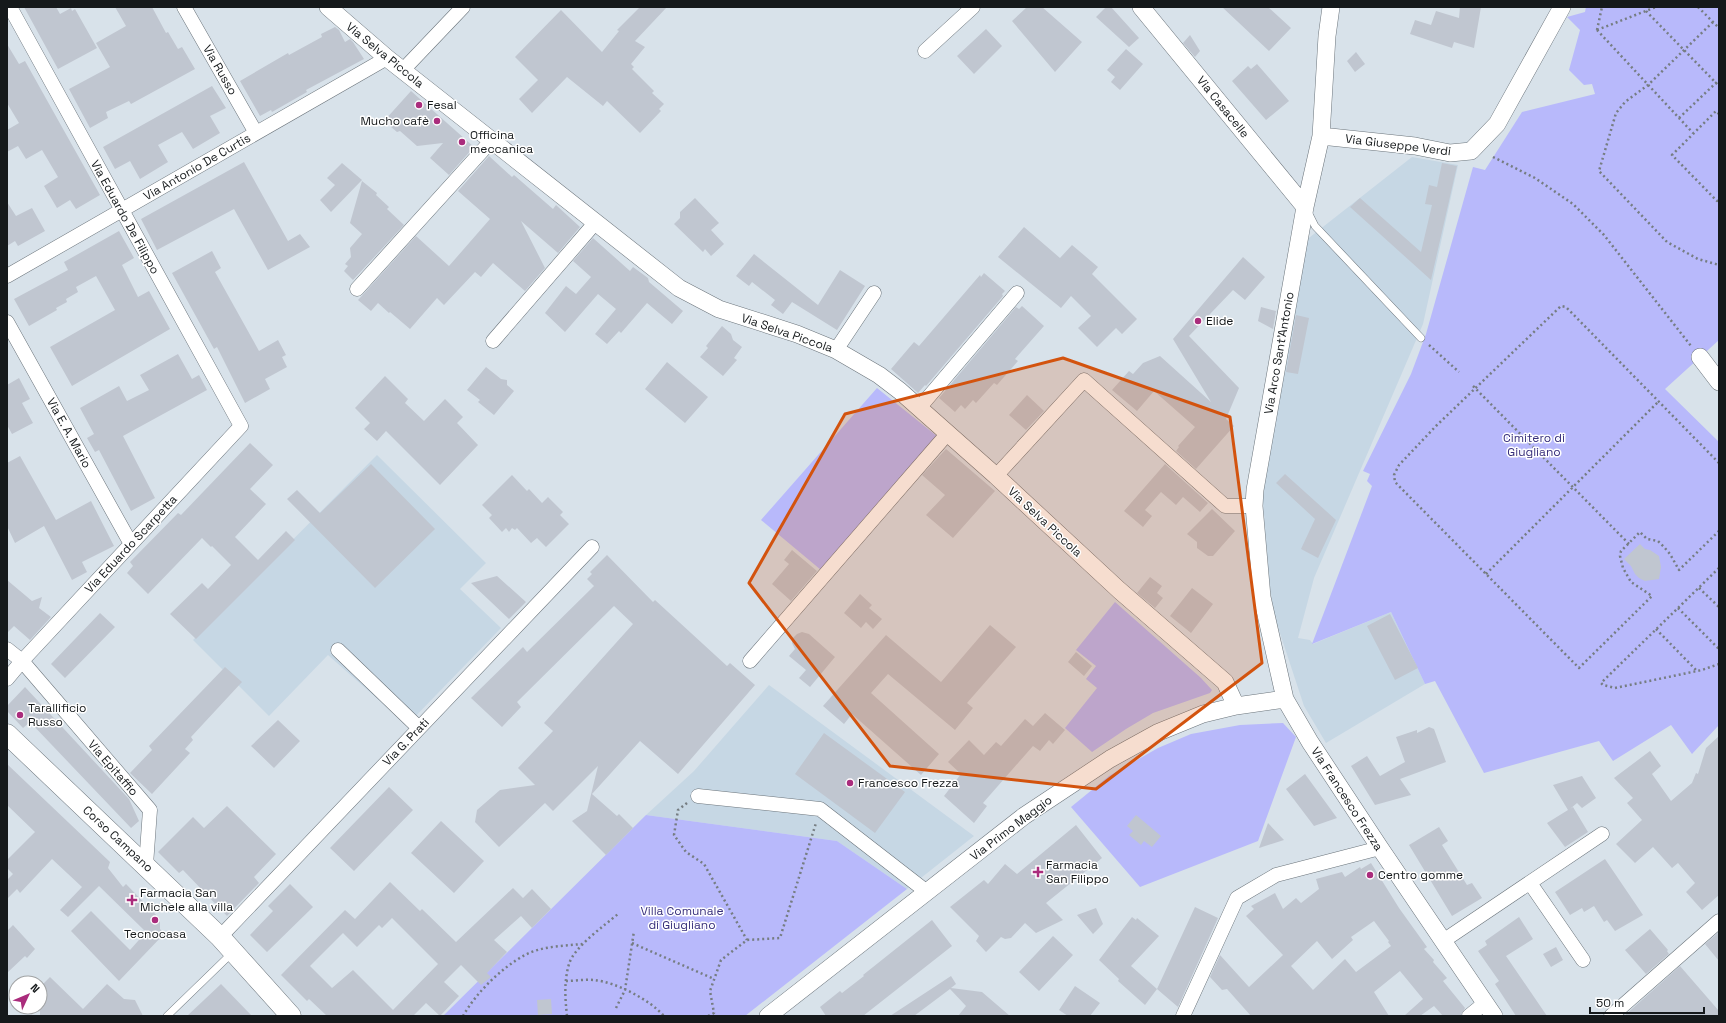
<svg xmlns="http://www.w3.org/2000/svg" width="1726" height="1023" font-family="'Space Grotesk',sans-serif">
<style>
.built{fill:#c6d7e4}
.green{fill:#b8b9fb}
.building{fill:#c0c6d0;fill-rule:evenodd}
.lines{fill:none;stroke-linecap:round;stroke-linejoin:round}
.service-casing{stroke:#6b747b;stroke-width:8}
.minor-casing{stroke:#6b747b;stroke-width:15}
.tertiary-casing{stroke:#6b747b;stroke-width:18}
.secondary-casing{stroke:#6b747b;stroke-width:21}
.path{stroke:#767d82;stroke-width:2.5;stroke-dasharray:2 3;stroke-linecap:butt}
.service{stroke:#fff;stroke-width:7}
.minor{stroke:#fff;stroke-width:14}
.tertiary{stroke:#fff;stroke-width:17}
.secondary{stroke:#fff;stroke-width:20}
.marked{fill:#d3530e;fill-opacity:0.2;stroke:#d3530e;stroke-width:3;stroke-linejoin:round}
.poi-dot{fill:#aa2c7c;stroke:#fff;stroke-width:1.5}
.labels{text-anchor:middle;stroke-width:3;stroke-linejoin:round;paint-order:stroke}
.street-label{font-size:12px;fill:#15191b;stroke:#fff}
.poi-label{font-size:12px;fill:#15191b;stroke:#fff;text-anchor:start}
.park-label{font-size:12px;fill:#38307c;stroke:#fff}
</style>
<rect width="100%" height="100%" fill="#d8e2ea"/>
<!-- built -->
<path class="built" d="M1412,157L1458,165L1423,324L1314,578L1298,638L1310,640L1313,644L1391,612L1425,684L1326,743L1304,706L1274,615L1269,580L1262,488L1305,241Z
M377,455L486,563L460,589L501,628L407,725L328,655L269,716L193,640Z
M769,685L974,836L907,889L837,841L646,815L694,771Z"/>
<!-- green -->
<path class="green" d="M1586,7H1719V340L1665,389L1719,442V725L1692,754L1671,725L1613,761L1599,741L1484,773L1435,681L1425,684L1391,612L1312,644L1372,486L1367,481L1370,474L1363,471L1411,374L1426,334L1473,167L1485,170L1522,112L1595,94L1592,84L1584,85L1569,70L1580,30L1567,17L1585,12Z
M877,388L938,437L821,570L761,520Z
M1115,602L1201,678L1212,690L1210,693L1153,713L1126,729L1092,752L1065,728L1097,688L1086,679L1096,666L1076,650Z
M1283,723L1296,737L1258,841L1140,887L1071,807L1109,776L1158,748L1191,734L1240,725Z
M646,815L837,841L907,889L745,1016H443Z"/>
<!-- building -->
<path class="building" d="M24,7H56L60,14L71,8L72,11L75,9L97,48L58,69Z
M115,7H152L166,33L168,32L178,49L182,47L195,69L131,104L129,101L106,112L108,118L90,128L69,89L110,67L96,43L126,26Z
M640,7H667L635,41L645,47L631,64L634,67L632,69L654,91L652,93L664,104L659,109L661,111L640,133L607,101L603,106L567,77L532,113L519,99L538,80L515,57L561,10L602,52L619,31L617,30Z
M1027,7H1042L1082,42L1055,72L1012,21Z
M1106,7H1111L1139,38L1129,47L1096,17Z
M1222,7H1268L1291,28L1269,51Z
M1460,7H1481L1474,48L1454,42L1452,48L1410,34L1415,20L1431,25L1436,11L1459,18Z
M335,27L339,30L345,42L350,39L353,42L364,59L306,90L307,92L272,112L271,110L260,116L240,81L288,53L289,55L322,37L321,34Z
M986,29L1002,46L974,74L957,56Z
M1190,35L1200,51L1195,57L1183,43Z
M7,44L19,64L25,61L100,195L76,209L70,200L57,208L44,186L58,177L42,150L26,159L18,146L7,152V130L19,123L7,103Z
M1126,49L1143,64L1120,90L1111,82L1115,77L1107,70Z
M1356,52L1365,64L1355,72L1347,61Z
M1257,64L1289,101L1266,120L1232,81L1248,66L1251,69Z
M212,86L226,108L210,116L220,133L193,149L182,132L158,145L168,162L140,179L130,161L115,169L103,147Z
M411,91L474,147L449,175L430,158L443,143L417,146L400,131L397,132L384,121Z
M489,156L512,177L514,175L553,209L556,205L580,227L558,253L521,221L545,268L525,291L493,263L481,277L475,272L444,305L437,298L410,329L390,312L389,313L378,303L371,311L358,300L416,236L449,266L490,219L458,191Z
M244,162L288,241L300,234L310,247L268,270L234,209L157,250L141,219Z
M342,163L362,180L331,212L320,200L335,185L327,178Z
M1442,163L1457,166L1431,280L1350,207L1360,198L1421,252L1432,205L1425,204L1429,185L1437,187Z
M362,181L377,193L376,195L389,207L387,209L404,225L353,280L344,271L348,266L345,264L351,257L350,248L362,234L350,223Z
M695,198L719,223L711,230L724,244L711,256L705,249L703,252L674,224L680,218V212Z
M7,202L16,216L32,208L45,231L18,246L15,241L7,246Z
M1024,227L1060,258L1072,245L1098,267L1092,274L1137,319L1122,334L1116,328L1097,347L1078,328L1091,316L1071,296L1061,308L998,257Z
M119,231L134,258L122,265L138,297L149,291L170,329L72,386L50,347L115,310L96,276L76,287L78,292L66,299L67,302L56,308L57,310L29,326L14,299L68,270L64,262Z
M593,238L630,271L633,267L648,278L649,282L683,311L672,324L647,303L621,333L619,331L607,344L595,334L616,309L598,294L565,332L545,313L566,286L576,294L591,277L573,261Z
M212,251L221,268L215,272L259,351L278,340L286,355L282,357L287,367L265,379L270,389L245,403L217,347L214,349L172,273Z
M754,254L818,305L840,270L865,286L837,330L792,302L783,314L771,305L775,300L752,282L749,286L736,276Z
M1243,257L1265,277L1245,300L1233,290L1189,336L1239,388L1226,419L1234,426L1196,469L1176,451L1179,447L1178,446L1195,427L1154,391L1137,411L1112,390L1129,371L1133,374L1143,363L1160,356L1211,402L1173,339Z
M984,273L1005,291L1002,294L1003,296L926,386L925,385L918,393L891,369L914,342L919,346L980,275L981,277Z
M1022,306L1044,326L1015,359L1018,361L997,385L994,383L976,403L973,400L965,409L961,405L955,412L939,398L1016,307L1019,309Z
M1261,307L1276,311L1273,329L1258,321Z
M1296,315L1309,318L1298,374L1286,372Z
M722,326L731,334L733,340L742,347L734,358L737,360L723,376L700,357L708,348L706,346Z
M178,354L192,379L199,375L207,390L123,436L155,498L131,511L99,450L95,452L87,438L94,434L80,408L119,386L127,401L149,390L140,375Z
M667,362L708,397L685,423L645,389Z
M486,367L501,379L507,380V385L514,391L494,415L478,402L480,400L467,390Z
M385,376L408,399L405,403L424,421L445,399L463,417L457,423L478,445L440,485L386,431L377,441L364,429L370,423L355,408Z
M19,378L30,399L22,403L33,423L12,434L7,425V385Z
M1027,395L1044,411L1026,430L1009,415Z
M250,443L273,465L250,489L266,504L235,537L258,560L286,531L295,540L196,639L170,614L202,583L208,589L231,565L212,546L211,547L202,538L148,594L127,573L133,566L130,562L178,513L181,515Z
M946,449L995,491L953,538L926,515L945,495L922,475Z
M20,456L56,520L91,501L114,546L82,562L87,572L72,580L44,526L15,543L7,526V463Z
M371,464L435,529L375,588L287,499L297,490L320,513Z
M1165,464L1208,503L1200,512L1183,497L1176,505L1161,492L1145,510L1152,516L1143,527L1124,511Z
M1285,474L1336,520L1318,558L1301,549L1315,519L1276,483Z
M512,475L527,491L529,489L542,503L548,497L563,512L560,515L569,524L546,547L537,538L531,543L517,528L515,530L512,528L509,532L506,528L502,532L489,518L492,515L482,505Z
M1212,509L1235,531L1213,556H1208L1197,548V542L1187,534Z
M1640,544L1645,549L1650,550L1659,556L1661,567L1659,579L1645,581L1639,578L1635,574L1631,566L1624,559Z
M792,550L817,571L791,601L772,584L789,564L784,560Z
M607,555L653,602L655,600L727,666L730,663L755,685L678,774L640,741L592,794L617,816L619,814L633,828L606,855L572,821L587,811L598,766L553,811L545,803L499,847L475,822L477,810L500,790L535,785L518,768L553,731L544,723L633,624L614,606L517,702L521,707L502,727L471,698L523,647L527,652L594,586L587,579L592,574L590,572Z
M497,576L526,602L509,619L471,583Z
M1150,577L1162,586L1157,593L1163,598L1155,608L1137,593Z
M7,580L32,601L42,597L39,608L51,617L30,640L14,626L7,633Z
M1192,588L1213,604L1191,633L1170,616Z
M860,594L872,605L869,608L882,619L873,629L866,622L861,628L844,613Z
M100,613L115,627L65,678L51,664Z
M1390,614L1418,668L1395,680L1367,626Z
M990,625L1016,647L967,703L973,708L955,730L888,674L871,693L939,754L921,775L852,714L844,724L823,706L886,635L941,682Z
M802,632L809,634L835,657L810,687L799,678L806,670L789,656L795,649L792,643L793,638L797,634Z
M1076,652L1092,666L1084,676L1068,662Z
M225,667L242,682L191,737L193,740L185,749L190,753L152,794L130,773L152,750L149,746Z
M25,687L129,799L139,821L131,828L30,722L23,728L7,711V706Z
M1045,713L1065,730L1053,744L1049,740L1040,751L1033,746L983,803L987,806L974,823L944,796L961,774L948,762L969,740L984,755L996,742L1001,746L1025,719L1033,726Z
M278,720L300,741L274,768L251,746Z
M1429,727L1434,729L1446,762L1400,779L1411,795L1375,805L1351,766L1367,756L1380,776L1405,762L1396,737L1417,730V733Z
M824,733L905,792L875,833L795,774Z
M1719,736V895L1702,910L1686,892L1695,883L1678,863L1672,868L1653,847L1635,863L1616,844L1642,820L1627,803L1633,798L1614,778L1650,751L1661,766L1652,774L1671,801L1692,783L1696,773L1698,774L1706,748Z
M7,764L110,862L108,868L123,887L126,884L160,919V929L164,934L119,981L71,931L91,911L130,950L146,932L99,886L68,917L60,910L82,887L52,859L20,893L17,889L7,899V880L13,874L7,868V860L35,832L7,805Z
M1305,774L1337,818L1314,826L1286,789Z
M1582,776L1596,798L1582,808L1577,803L1570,809L1573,807L1588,832L1565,847L1547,823L1568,810L1553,785Z
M389,787L413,810L354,871L330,848Z
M227,806L276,854L254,877L259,883L227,916L183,870L179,873L158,852L193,817L204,828Z
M1136,815L1161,836L1152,847L1144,841L1141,845L1129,835L1133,831L1127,826Z
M441,821L484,861L454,893L411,853Z
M1268,823L1284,840L1259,848Z
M1076,825L1102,858L1046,903L1063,920L1036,933L1025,923L1011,938L1005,939L1001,937L986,952L976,941L979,936L950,907L984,880L988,884L1005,864L1017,874Z
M1439,827L1448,841L1442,845L1467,885L1472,883L1482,898L1452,916L1409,845Z
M1605,859L1643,915L1615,931L1607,920L1604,922L1594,906L1584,912L1582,908L1570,915L1555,892Z
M1371,863L1399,908L1427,947L1424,949L1434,960L1433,962L1447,978L1443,981L1465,1008L1461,1016H1443L1434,1006L1420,1016H1404L1423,999L1400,971L1374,992L1389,1016H1251L1227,989L1222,990L1210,977L1220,955L1249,987L1283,955L1246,916L1254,909L1251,906L1275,893L1283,909L1296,898L1301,903L1319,889L1316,879L1342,872L1345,877L1360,867L1361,869ZM1374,921L1389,941L1388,942L1391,946L1356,972L1345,959L1313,990L1291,966L1317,941L1332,959L1353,940L1351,937Z
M390,882L420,911L422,909L456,942L513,888L523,898L532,889L551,909L532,928L521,916L494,940L507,952L487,973L491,977L481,985L461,965L444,982L459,996L440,1016L426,1003L413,1016H327L309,999L307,1001L281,975L345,910L355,919ZM392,918L438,964L393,1010L353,970L332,988L310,966L343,933L357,947L379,925L382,928Z
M290,884L313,907L267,952L250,935L273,911L268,906Z
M1195,907L1218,918L1178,1007L1157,989Z
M1096,908L1103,924L1093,934L1077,915Z
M1132,917L1136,920L1137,918L1159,936L1131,966L1157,989L1145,1005L1118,981L1119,979L1099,960Z
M1519,917L1533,939L1506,956L1547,1016H1516L1495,984L1499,981L1478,951L1487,945L1485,941Z
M932,920L952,946L863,1016H826L820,1007L840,991L842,993L864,976L863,975Z
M13,925L35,949L27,958L25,956L7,973V931Z
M1650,929L1668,950L1667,951L1669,954L1646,974L1625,950Z
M1719,932V961L1705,944Z
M1053,936L1073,955L1039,991L1019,972Z
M1556,947L1563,960L1551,967L1543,954Z
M1680,966L1719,1011V1016H1624Z
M951,976L956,984L951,988L982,992L1010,1016H958L966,1006L950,989L914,1016H890Z
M50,977L83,1009L107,984L124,999L135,1000L143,1016H40V987Z
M221,984L252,1016H187Z
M1075,986L1100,1003L1090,1016H1068L1059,1010Z
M551,999L552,1014L538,1015L537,1000Z"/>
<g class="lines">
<!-- service casing -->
<g class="service-casing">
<path id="service" d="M1308,212L1315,226L1421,338
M167,1016L232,953"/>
</g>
<!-- minor casing -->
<g class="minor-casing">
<path id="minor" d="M184,7L256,133
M925,51L973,7
M403,70L463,7
M7,276L387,58
M357,289L492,140
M7,322L131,544
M493,341L595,223
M836,350L874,293
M920,407L1017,293
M996,476L1084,380L1225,506H1254
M7,649L22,661L150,810L146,865
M338,650L419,728
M750,661L948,433
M7,679L22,661L241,426L10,7
M698,796L820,809L927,892
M1530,883L1583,960
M220,937L592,547
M1443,941L1602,834
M1183,1016L1237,898L1276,875L1380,848
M1469,1016L1485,1003
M1611,1016L1719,921"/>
</g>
<!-- tertiary casing -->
<g class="tertiary-casing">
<path id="tertiary" d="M328,7L387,58L679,288L719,309L797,334L836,350L879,375L900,391L996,476L1119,590L1225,682L1236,706
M1141,7L1305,207
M1331,7L1327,36L1321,136L1305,207L1255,490L1254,506L1262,597L1285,699L1310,742L1380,848L1494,1016
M1321,136L1415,146L1450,153L1471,151L1497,124L1562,7
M1700,357L1719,382
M768,1016L1024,816L1110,759L1159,732L1203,714L1236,706L1285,699"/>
</g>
<!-- secondary casing -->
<g class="secondary-casing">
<path id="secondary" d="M7,734L220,937L291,1016"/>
</g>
<!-- path -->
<path class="path" d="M1698,7L1719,28
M1646,11L1719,86
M1713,22L1648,85L1625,102L1616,113L1599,171L1667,242L1698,259L1719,265
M1597,30L1693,133
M1597,30L1656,7
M1597,30L1602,7
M1719,114L1716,111L1672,155L1717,201L1719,200
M1679,118L1719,80
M1493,157L1535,178L1573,204L1604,235L1691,346
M1429,345L1459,372
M1473,386L1629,544
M1719,463L1566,307L1561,306L1436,426L1399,465L1394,475L1395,482L1579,668L1652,596L1631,582L1623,568L1620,556L1621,551L1640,532L1647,539L1658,541L1664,547L1670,554L1679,570L1719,531
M1719,568L1601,683L1603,685L1615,688L1702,670L1719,664
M1486,574L1659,401
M1699,588L1719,607
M1678,608L1719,649
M1656,629L1697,671
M687,803L678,810L674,835L686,852L704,864L747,940
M632,943L714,979
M566,981C575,981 585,979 594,980C616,982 650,1000 664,1016
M616,1008L625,990L634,931
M463,1016C476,993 501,968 525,955C542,946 563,946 582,944
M567,1016C565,998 564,981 569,964C574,947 605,925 618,914
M708,1016L714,1013L710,991L721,960L747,940L780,938L816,823"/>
<!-- service -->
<use href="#service" class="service"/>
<!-- minor -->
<use href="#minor" class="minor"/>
<!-- tertiary -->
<use href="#tertiary" class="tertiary"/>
<!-- secondary -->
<use href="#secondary" class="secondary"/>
</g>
<!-- marked area -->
<path class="marked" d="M1063,358L1230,417L1262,663L1096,789L890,766L749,583L845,414Z"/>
<!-- markers -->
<g class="poi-dot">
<circle cx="419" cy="105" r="4"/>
<circle cx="437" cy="121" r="4"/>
<circle cx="462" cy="142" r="4"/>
<circle cx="1198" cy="321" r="4"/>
<circle cx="20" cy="715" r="4"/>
<circle cx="850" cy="783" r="4"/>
<path d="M1036 866h4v4h4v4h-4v4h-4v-4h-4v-4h4z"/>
<circle cx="1370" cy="875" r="4"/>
<path d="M130 894h4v4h4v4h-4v4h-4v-4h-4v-4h4z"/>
<circle cx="155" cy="920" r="4"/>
</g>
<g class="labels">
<!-- street labels -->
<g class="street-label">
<text transform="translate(385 55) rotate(39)" y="4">Via Selva Piccola</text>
<text transform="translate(220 70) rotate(60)" y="4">Via Russo</text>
<text transform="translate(1223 107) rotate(51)" y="4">Via Casacelle</text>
<text transform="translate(1398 145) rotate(7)" y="4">Via Giuseppe Verdi</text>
<text transform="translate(197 167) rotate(-30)" y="4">Via Antonio De Curtis</text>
<text transform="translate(125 217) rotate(61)" y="4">Via Eduardo De Filippo</text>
<text transform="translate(787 333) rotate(19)" y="4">Via Selva Piccola</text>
<text transform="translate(1279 353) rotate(-80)" y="4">Via Arco Sant'Antonio</text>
<text transform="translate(69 433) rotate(61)" y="4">Via E. A. Mario</text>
<text transform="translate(1045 522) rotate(43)" y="4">Via Selva Piccola</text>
<text transform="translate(131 544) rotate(-47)" y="4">Via Eduardo Scarpetta</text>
<text transform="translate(406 742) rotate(-46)" y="4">Via G. Prati</text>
<text transform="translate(113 768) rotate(49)" y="4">Via Epitaffio</text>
<text transform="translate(1347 799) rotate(57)" y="4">Via Francesco Frezza</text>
<text transform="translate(1011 828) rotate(-37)" y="4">Via Primo Maggio</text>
<text transform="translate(118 839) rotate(43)" y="4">Corso Campano</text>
</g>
<!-- poi labels -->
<g class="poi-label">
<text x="427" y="109">Fesal</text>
<text x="429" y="125" text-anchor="end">Mucho cafè</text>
<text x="470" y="139">Officina<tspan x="470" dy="14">meccanica</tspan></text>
<text x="1206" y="325">Elide</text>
<text x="28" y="712">Tarallificio<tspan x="28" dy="14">Russo</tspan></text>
<text x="858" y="787">Francesco Frezza</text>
<text x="1046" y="869">Farmacia<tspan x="1046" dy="14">San Filippo</tspan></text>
<text x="1378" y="879">Centro gomme</text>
<text x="140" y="897">Farmacia San<tspan x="140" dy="14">Michele alla villa</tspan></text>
<text x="155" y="938" text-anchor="middle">Tecnocasa</text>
</g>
<!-- park labels -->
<g class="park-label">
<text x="1534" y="442">Cimitero di<tspan x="1534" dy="14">Giugliano</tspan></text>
<text x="682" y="915">Villa Comunale<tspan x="682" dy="14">di Giugliano</tspan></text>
</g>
</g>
<!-- border -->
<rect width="1726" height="1023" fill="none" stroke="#15191b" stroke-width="16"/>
<!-- north arrow -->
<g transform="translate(28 995) rotate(46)"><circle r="19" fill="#ffffff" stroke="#a1a3a4"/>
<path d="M0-3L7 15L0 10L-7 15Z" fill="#aa2c7c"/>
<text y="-6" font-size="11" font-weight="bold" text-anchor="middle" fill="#15191b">N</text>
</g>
<!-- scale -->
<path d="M1590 1007v6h114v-6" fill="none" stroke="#15191b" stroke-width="2"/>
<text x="1596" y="1007" font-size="12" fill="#15191b" stroke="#ffffff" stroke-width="3" paint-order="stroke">50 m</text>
</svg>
